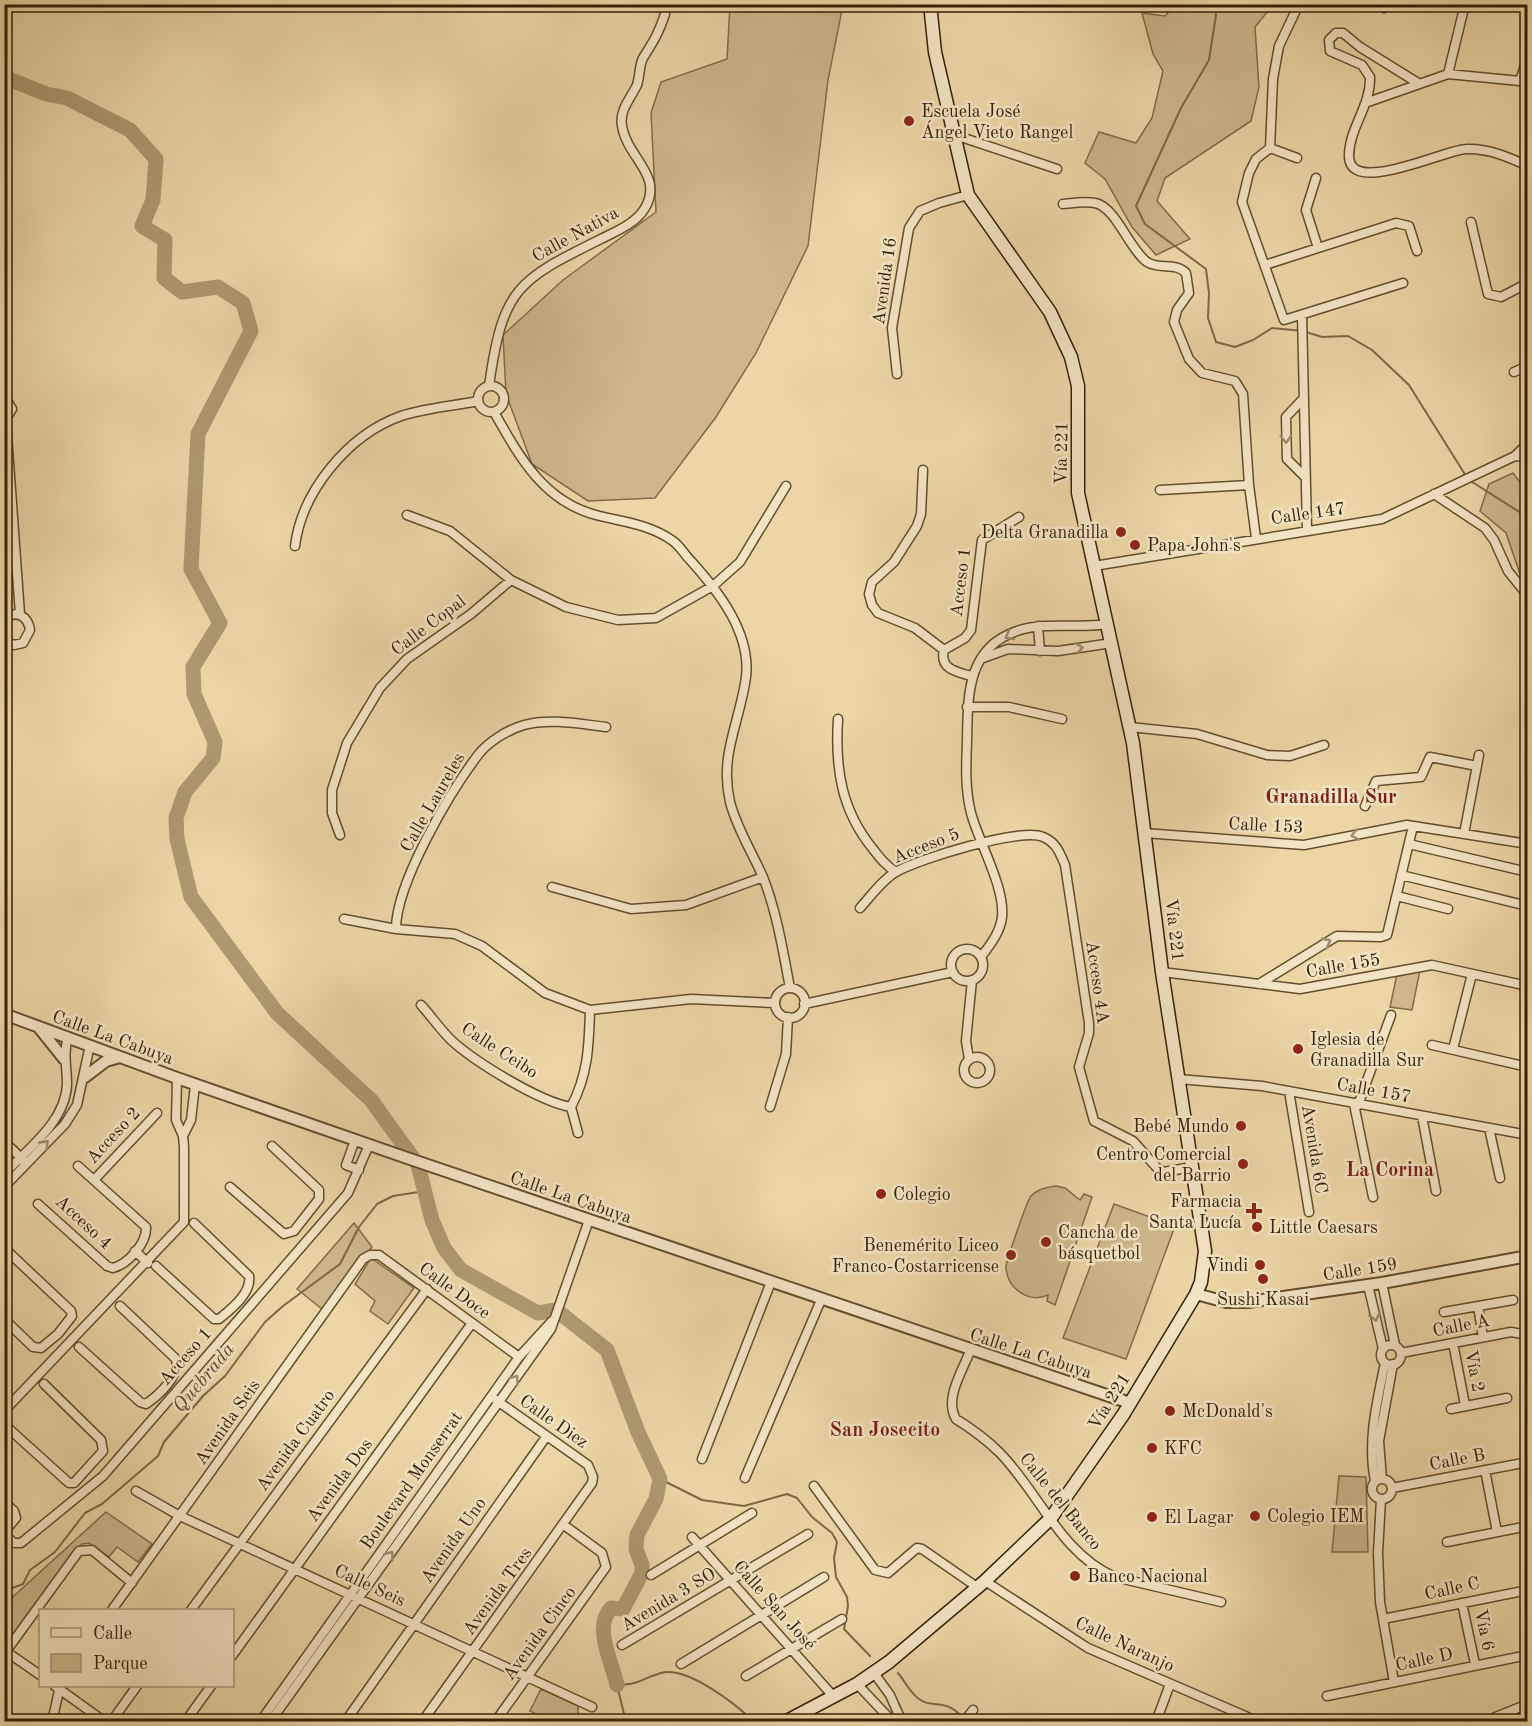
<svg xmlns="http://www.w3.org/2000/svg" width="1532" height="1726" font-family="'Old Standard TT',serif">
<style>
.green{fill:#cdb78b;stroke:#806c48;stroke-width:1.5}
.lines{fill:none;stroke-linecap:round;stroke-linejoin:round}
.stream{stroke:#7d6845;stroke-width:2}
.river{stroke:#ad986f;stroke-width:15}
.minor-casing{stroke:#624e2d;stroke-width:11}
.tertiary-casing{stroke:#624e2d;stroke-width:14}
.secondary-casing{stroke:#342105;stroke-width:15}
.minor{stroke:#f3e4c5;stroke-width:8}
.tertiary{stroke:#f3e4c5;stroke-width:10}
.secondary{stroke:#f3e4c5;stroke-width:12}
.oneway{stroke:#9d8c6f}
.poi-dot{fill:#8f2418;stroke:#f3e4c5;stroke-width:2}
.labels{text-anchor:middle;stroke-width:5;stroke-linejoin:round;paint-order:stroke}
.poi-label{font-size:18px;fill:#342105;stroke:#f3e4c5;text-anchor:start}
.street-label{font-size:18px;fill:#342105;stroke:#f3e4c5}
.neighbourhood-label{font-size:20px;font-weight:bold;fill:#7a1f14;stroke:#f3e4c5}
.water-label{font-size:20px;font-style:italic;fill:#5e4b2a;stroke:#f3e4c5}
</style>
<rect width="100%" height="100%" fill="#ecd6a6"/>
<filter id="stains"><feTurbulence type="fractalNoise" baseFrequency=".00333" numOctaves="4"/><feColorMatrix values="0 0 0 0 .2 0 0 0 0 .09 0 0 0 0 .02 0 0 0 .5 -.17"/></filter>
<radialGradient id="worn" r=".72"><stop offset=".6" stop-color="#630" stop-opacity="0"/><stop offset="1" stop-color="#630" stop-opacity=".3"/></radialGradient>
<!-- green -->
<path class="green" d="M730,5H843L828,80L808,246L756,353L716,417L655,498L588,501L532,464L506,394L503,335L563,280L656,212L651,113L661,82L727,59Z
M1175,5H1273L1255,27L1259,87L1251,121L1165,178L1157,201L1190,239L1156,255L1132,227L1105,179L1085,163L1099,132L1136,143L1152,118L1163,71L1153,54L1142,13L1165,16Z
M1513,473L1527,491V580L1520,574L1506,533L1480,511L1489,484Z
M1420,970L1412,1010L1390,1007L1397,974Z
M1056,1186L1065,1188L1080,1200L1084,1194L1092,1197L1055,1305L1047,1301L1048,1295C1029,1304 1006,1288 1006,1266C1007,1260 1027,1200 1031,1196C1037,1189 1047,1187 1056,1186Z
M1114,1204L1175,1226L1126,1359L1063,1338Z
M354,1223L372,1247L322,1309L297,1289Z
M371,1258L414,1288L388,1324L370,1311L375,1301L355,1284Z
M1339,1476L1366,1477L1368,1552H1332Z
M106,1512L152,1544L138,1562L117,1547L109,1557L89,1543L82,1544L5,1646V1604Z
M541,1689L578,1706V1714L585,1716L582,1721H531L536,1714L530,1711Z"/>
<g class="lines">
<!-- stream -->
<path class="stream" d="M1215,4L1216,15L1209,60L1181,108L1136,206L1145,224L1206,269L1209,293L1208,318L1216,342L1235,347L1253,340L1272,328L1303,331L1322,337L1348,336L1372,350L1409,385L1466,476
M1469,480L1521,513L1528,529
M660,1479L702,1500L744,1506L787,1494L797,1498L812,1517L832,1533L837,1542L834,1558L836,1577L847,1597L848,1606L844,1629L870,1656
M4,1591L23,1584L30,1570L55,1552L85,1513L102,1504L158,1456L164,1442L203,1396L225,1376L265,1322L283,1306L340,1264L359,1227L377,1204L393,1196L425,1191
M898,1673C905,1681 910,1693 919,1699C934,1710 944,1696 964,1719
M623,1722L624,1714L617,1685C642,1684 640,1679 661,1673C687,1666 736,1704 754,1722"/>
<!-- river -->
<path class="river" d="M4,77L46,94L67,98L130,130L156,159L153,200L142,226L165,240L164,278L182,292L218,287L243,303L251,331L198,434L191,569L220,623L193,667L194,694L215,742L213,758L185,792L176,818L177,839L191,897L277,1013L371,1100L418,1165L432,1220L444,1248L461,1270L538,1313L556,1310L607,1350L638,1432L660,1479L656,1499L637,1535L636,1549L642,1565V1573L623,1609L611,1608C593,1627 612,1662 617,1685"/>
<!-- minor casing -->
<g class="minor-casing">
<path id="minor" d="M1377,4L1384,8L1387,4
M1448,74L1465,4
M1520,81L1528,56
M1418,83L1360,47L1343,33H1336L1329,40L1330,51L1362,65L1370,77C1371,106 1349,128 1349,156C1349,197 1447,149 1466,149C1488,148 1508,157 1528,166
M1368,102L1448,74L1520,81L1528,85
M955,135L1057,169
M1270,148L1256,159L1249,173L1242,202L1284,320L1403,283
M1297,158L1270,148L1273,79L1279,46L1299,4
M1316,178L1306,210L1318,248
M1063,204C1073,203 1085,201 1095,203C1116,207 1129,249 1147,262C1159,270 1176,262 1186,273L1189,293L1177,310L1174,322L1189,359L1202,373L1235,381L1243,394L1249,485L1256,538
M1471,222L1488,294L1501,297L1528,283
M1265,265L1396,223L1409,226L1417,251
M1302,315L1307,530
M1514,372L1528,366
M897,374L892,328L909,228L920,211L939,203L968,195
M489,386C503,286 518,280 605,237C619,230 637,222 645,208C664,175 627,158 622,126C619,110 631,98 637,85C640,76 639,66 643,58C653,42 659,33 665,14
M478 399a13 13 0 1 1 26 0a13 13 0 1 1-26 0Z
M4,395L12,409L4,422
M1303,399L1286,417L1287,459L1305,477
M494,412C519,456 543,501 596,515C622,522 650,524 673,541C680,546 685,555 691,561C719,592 751,633 746,677C740,722 719,755 730,802C737,829 752,852 763,877C777,913 783,951 790,988
M6,421L20,614
M1515,456L1528,443
M1515,456L1528,457
M923,470L921,514L917,526L894,562L872,582L869,594L872,605L878,613L915,628L944,650
M1160,490L1249,485
M1434,494L1485,528L1494,540L1508,571L1528,596
M407,515L450,531L511,580L566,607L618,620L656,618L713,586L740,562L786,486
M295,546C302,491 348,435 401,416C425,408 453,406 478,401
M1094,566L1382,519L1515,456
M4,594L6,616
M4,618C17,610 28,616 30,630L23,643L14,645L4,641
M1038,626L1040,651
M983,658L1008,649L1058,651L1112,643
M971,676C957,672 939,669 944,650L965,638L971,630L982,540L1019,517
M967,707H1009L1062,719
M838,719C835,768 841,810 873,849C880,858 886,866 896,872
M1130,727L1197,734L1267,755L1290,756L1324,745
M1365,806L1376,781L1421,777L1430,757L1477,766
M1144,833L1304,845L1407,825L1528,844
M1464,834L1479,755
M340,835L332,813V790L347,743L380,688L407,659L471,614L511,580
M1409,844L1528,872
M1401,875L1528,906
M552,887L631,909L686,905L763,877
M1397,896L1448,909
M860,908C871,896 882,880 896,872C918,859 1022,827 1043,837C1056,842 1060,853 1065,865L1089,1023V1033L1079,1067L1094,1121L1133,1141L1158,1169L1164,1172L1192,1167
M344,919L396,929L455,934L482,946L545,993L590,1010L691,999L775,1003
M396,929C396,883 450,792 478,755C488,742 507,730 524,725C550,718 580,724 606,727
M951 965a16 16 0 1 1 32 0a16 16 0 1 1-32 0Z
M981,957C990,945 1000,933 1002,917C1005,887 979,843 971,813C965,789 966,766 967,741C968,697 966,648 1017,631C1046,621 1078,629 1107,624
M1162,972L1300,989L1432,965L1528,986
M1259,984L1337,936L1381,937L1387,935L1413,826
M775 1003a15 15 0 1 1 30 0a15 15 0 1 1-30 0Z
M804,1004L953,972
M421,1005C431,1016 440,1029 451,1040C475,1062 540,1102 571,1107
M1432,1045L1528,1067
M1453,1049L1472,974
M964 1070a13 13 0 1 1 26 0a13 13 0 1 1-26 0Z
M969,1059L966,1041L972,980
M1178,1079L1262,1086L1528,1135
M1289,1091L1309,1212
M1354,1104L1373,1197
M1358,1105L1391,1015
M770,1107L786,1054L788,1017
M1422,1116L1436,1191
M1489,1128L1500,1178
M578,1133L571,1107C588,1075 589,1046 590,1010
M183,1136L191,1120L195,1085
M355,1140L346,1165L359,1170
M11,1148L24,1161
M4,1174C28,1149 66,1121 67,1084C67,1067 63,1054 68,1037
M94,1180L157,1113
M4,1187L65,1124L77,1105L90,1045
M230,1187L284,1234L294,1231L319,1199V1190L272,1146
M38,1204L107,1266L113,1268C128,1264 147,1243 146,1227L78,1166
M4,1248L71,1311L72,1316L58,1334L41,1348L33,1347L4,1319
M135,1251L148,1263
M156,1266L214,1319H219C231,1309 252,1293 249,1276L194,1223
M1382,1283L1395,1345
M1368,1285L1383,1349
M1478,1306L1483,1337
M1444,1312L1513,1300
M1453,1343L1465,1405
M1381 1355a10 10 0 1 1 20 0a10 10 0 1 1-20 0Z
M79,1347L140,1402L146,1404C159,1395 180,1376 176,1359L120,1306
M970,1351C962,1372 944,1399 956,1419C972,1429 987,1440 1000,1453C1039,1493 1062,1555 1115,1577L1221,1602
M1401,1353L1511,1332L1528,1335
M1451,1409L1507,1398
M4,1411L184,1222V1147L183,1136L176,1120L177,1078
M7,1427L69,1483H74L103,1451L101,1440L44,1384
M702,1459L771,1282
M1485,1470L1497,1532
M745,1478L821,1300
M1372 1489a10 10 0 1 1 20 0a10 10 0 1 1-20 0Z
M1382,1479L1379,1441L1393,1364
M1375,1481C1367,1441 1377,1402 1385,1363
M814,1486L875,1570L888,1573L917,1548L922,1549L977,1587
M1392,1488L1528,1462
M136,1491L180,1516L592,1707
M1381,1499L1378,1553L1380,1602L1394,1682
M4,1502L14,1511L16,1518L4,1532
M4,1534L14,1543H21L103,1476L348,1193L369,1145
M692,1537L833,1696
M1447,1542L1528,1526
M651,1575L752,1513
M985,1581L1088,1648L1259,1722
M1462,1603L1475,1664
M112,1610L363,1259L370,1255H379L519,1357
M191,1610L427,1289
M1383,1619L1528,1590
M622,1645L808,1534
M4,1650L40,1675
M232,1656L472,1323
M4,1663L7,1650L79,1551L92,1550L132,1583
M681,1664L824,1577
M874,1673L890,1695L902,1722
M746,1676L842,1619
M857,1684L893,1722
M55,1686L105,1722
M1327,1696L1528,1655
M52,1722L60,1686
M111,1722L137,1686
M185,1722L211,1686
M260,1722L519,1357L552,1321
M270,1722L551,1329L589,1220
M345,1722L546,1437
M422,1722L592,1483L593,1477L588,1465L496,1400
M495,1722L606,1567L602,1553L564,1525
M964,1722L973,1710
M1156,1722L1170,1684
M1483,1722L1523,1706L1527,1722"/>
</g>
<!-- tertiary casing -->
<g class="tertiary-casing">
<path id="tertiary" d="M4,1014L177,1078L410,1159L1130,1403
M40,1029L64,1059
M85,1077L106,1061L120,1057
M1196,1294L1226,1302H1248L1382,1283L1528,1256"/>
</g>
<!-- secondary casing -->
<g class="secondary-casing">
<path id="secondary" d="M785,1722L857,1684L889,1662L985,1581L1051,1518L1123,1415L1196,1294L1201,1282L1205,1251L1162,972L1133,743L1078,493V386L1071,357L1050,312L968,195L935,52L930,4"/>
</g>
<!-- minor -->
<use href="#minor" class="minor"/>
<!-- tertiary -->
<use href="#tertiary" class="tertiary"/>
<!-- secondary -->
<use href="#secondary" class="secondary"/>
</g>
<!-- one-way arrows -->
<defs><path id="oneway-chevron" d="M-2-3.5L2.5 0L-2 3.5" fill="none" stroke-width="1.6" stroke-linecap="round" stroke-linejoin="round" transform="scale(1.5)"/></defs>
<g class="oneway">
<use href="#oneway-chevron" transform="translate(1286 439) rotate(88)"/>
<use href="#oneway-chevron" transform="translate(1009 636) rotate(151)"/>
<use href="#oneway-chevron" transform="translate(1079 648) rotate(-8)"/>
<use href="#oneway-chevron" transform="translate(1355 835) rotate(168)"/>
<use href="#oneway-chevron" transform="translate(1327 942) rotate(-28)"/>
<use href="#oneway-chevron" transform="translate(45 1144) rotate(-46)"/>
<use href="#oneway-chevron" transform="translate(1375 1317) rotate(77)"/>
<use href="#oneway-chevron" transform="translate(515 1379) rotate(-54)"/>
<use href="#oneway-chevron" transform="translate(390 1555) rotate(-54)"/>
</g>
<!-- markers -->
<g class="poi-dot">
<circle cx="909" cy="121" r="6"/>
<circle cx="1121" cy="532" r="6"/>
<circle cx="1135" cy="545" r="6"/>
<circle cx="1298" cy="1049" r="6"/>
<circle cx="1241" cy="1126" r="6"/>
<circle cx="1243" cy="1164" r="6"/>
<circle cx="881" cy="1194" r="6"/>
<path d="M1251 1202h6v6h6v6h-6v6h-6v-6h-6v-6h6z"/>
<circle cx="1257" cy="1227" r="6"/>
<circle cx="1046" cy="1242" r="6"/>
<circle cx="1011" cy="1255" r="6"/>
<circle cx="1260" cy="1265" r="6"/>
<circle cx="1263" cy="1279" r="6"/>
<circle cx="1170" cy="1411" r="6"/>
<circle cx="1152" cy="1448" r="6"/>
<circle cx="1255" cy="1516" r="6"/>
<circle cx="1152" cy="1517" r="6"/>
<circle cx="1075" cy="1576" r="6"/>
</g>
<g class="labels">
<!-- poi labels -->
<g class="poi-label">
<text x="921" y="117">Escuela José<tspan x="921" dy="21">Ángel Vieto Rangel</tspan></text>
<text x="1109" y="538" text-anchor="end">Delta Granadilla</text>
<text x="1147" y="551">Papa John's</text>
<text x="1310" y="1045">Iglesia de<tspan x="1310" dy="21">Granadilla Sur</tspan></text>
<text x="1229" y="1132" text-anchor="end">Bebé Mundo</text>
<text x="1231" y="1160" text-anchor="end">Centro Comercial<tspan x="1231" dy="21">del Barrio</tspan></text>
<text x="893" y="1200">Colegio</text>
<text x="1242" y="1207" text-anchor="end">Farmacia<tspan x="1242" dy="21">Santa Lucía</tspan></text>
<text x="1269" y="1233">Little Caesars</text>
<text x="1058" y="1238">Cancha de<tspan x="1058" dy="21">básquetbol</tspan></text>
<text x="999" y="1251" text-anchor="end">Benemérito Liceo<tspan x="999" dy="21">Franco-Costarricense</tspan></text>
<text x="1248" y="1271" text-anchor="end">Vindi</text>
<text x="1263" y="1305" text-anchor="middle">Sushi Kasai</text>
<text x="1182" y="1417">McDonald's</text>
<text x="1164" y="1454">KFC</text>
<text x="1267" y="1522">Colegio IEM</text>
<text x="1164" y="1523">El Lagar</text>
<text x="1087" y="1582">Banco Nacional</text>
</g>
<!-- street labels -->
<g class="street-label">
<text transform="translate(575 234) rotate(-29)" y="6">Calle Nativa</text>
<text transform="translate(884 281) rotate(-82)" y="6">Avenida 16</text>
<text transform="translate(1061 453) rotate(-89)" y="6">Vía 221</text>
<text transform="translate(1308 513) rotate(-8)" y="6">Calle 147</text>
<text transform="translate(960 582) rotate(-83)" y="6">Acceso 1</text>
<text transform="translate(428 625) rotate(-37)" y="6">Calle Copal</text>
<text transform="translate(432 802) rotate(-60)" y="6">Calle Laureles</text>
<text transform="translate(1266 825) rotate(3)" y="6">Calle 153</text>
<text transform="translate(926 845) rotate(-21)" y="6">Acceso 5</text>
<text transform="translate(1175 930) rotate(83)" y="6">Vía 221</text>
<text transform="translate(1343 965) rotate(-10)" y="6">Calle 155</text>
<text transform="translate(1098 982) rotate(82)" y="6">Acceso 4A</text>
<text transform="translate(113 1037) rotate(20)" y="6">Calle La Cabuya</text>
<text transform="translate(500 1050) rotate(33)" y="6">Calle Ceibo</text>
<text transform="translate(1374 1090) rotate(10)" y="6">Calle 157</text>
<text transform="translate(113 1135) rotate(-47)" y="6">Acceso 2</text>
<text transform="translate(1315 1149) rotate(81)" y="6">Avenida 6C</text>
<text transform="translate(571 1197) rotate(19)" y="6">Calle La Cabuya</text>
<text transform="translate(84 1222) rotate(43)" y="6">Acceso 4</text>
<text transform="translate(1360 1269) rotate(-9)" y="6">Calle 159</text>
<text transform="translate(455 1290) rotate(36)" y="6">Calle Doce</text>
<text transform="translate(1461 1325) rotate(-11)" y="6">Calle A</text>
<text transform="translate(1031 1353) rotate(18)" y="6">Calle La Cabuya</text>
<text transform="translate(185 1356) rotate(-49)" y="6">Acceso 1</text>
<text transform="translate(1475 1371) rotate(79)" y="6">Vía 2</text>
<text transform="translate(1109 1401) rotate(-58)" y="6">Vía 221</text>
<text transform="translate(554 1421) rotate(35)" y="6">Calle Diez</text>
<text transform="translate(227 1422) rotate(-55)" y="6">Avenida Seis</text>
<text transform="translate(295 1440) rotate(-54)" y="6">Avenida Cuatro</text>
<text transform="translate(1457 1459) rotate(-11)" y="6">Calle B</text>
<text transform="translate(339 1480) rotate(-54)" y="6">Avenida Dos</text>
<text transform="translate(411 1480) rotate(-55)" y="6">Boulevard Monserrat</text>
<text transform="translate(1061 1501) rotate(51)" y="6">Calle del Banco</text>
<text transform="translate(453 1540) rotate(-55)" y="6">Avenida Uno</text>
<text transform="translate(370 1585) rotate(25)" y="6">Calle Seis</text>
<text transform="translate(1452 1588) rotate(-12)" y="6">Calle C</text>
<text transform="translate(497 1591) rotate(-54)" y="6">Avenida Tres</text>
<text transform="translate(668 1599) rotate(-31)" y="6">Avenida 3 SO</text>
<text transform="translate(775 1605) rotate(48)" y="6">Calle San José</text>
<text transform="translate(1485 1630) rotate(78)" y="6">Vía 6</text>
<text transform="translate(539 1633) rotate(-54)" y="6">Avenida Cinco</text>
<text transform="translate(1125 1644) rotate(25)" y="6">Calle Naranjo</text>
<text transform="translate(1424 1659) rotate(-12)" y="6">Calle D</text>
</g>
<!-- neighbourhood labels -->
<g class="neighbourhood-label">
<text x="1331" y="803">Granadilla Sur</text>
<text x="1390" y="1176">La Corina</text>
<text x="885" y="1436">San Josecito</text>
</g>
<!-- water labels -->
<g class="water-label">
<text transform="translate(203 1377) rotate(-50)" y="7">Quebrada</text>
</g>
</g>
<!-- margin -->
<rect width="1532" height="1726" fill="none" stroke="#ecd6a6" stroke-width="24"/>
<rect x="6" y="6" width="1520" height="1714" fill="none" stroke="#342105" stroke-width="3"/>
<rect x="12" y="12" width="1508" height="1702" fill="none" stroke="#342105" stroke-width="1.5"/>
<!-- legend -->
<rect x="39" y="1609" width="195" height="78" fill="#f3e4c5" stroke="#a79678" stroke-width="1.5"/>
<rect x="51" y="1628" width="30" height="9" fill="#f3e4c5" stroke="#a79678" stroke-width="1.5"/>
<text x="93" y="1639" font-size="18" fill="#342105">Calle</text>
<rect x="51" y="1654" width="30" height="18" fill="#cdb78b" stroke="#a79678" stroke-width="1.5"/>
<text x="93" y="1669" font-size="18" fill="#342105">Parque</text>
<rect width="100%" height="100%" filter="url(#stains)"/>
<rect width="100%" height="100%" fill="url(#worn)"/>
</svg>
